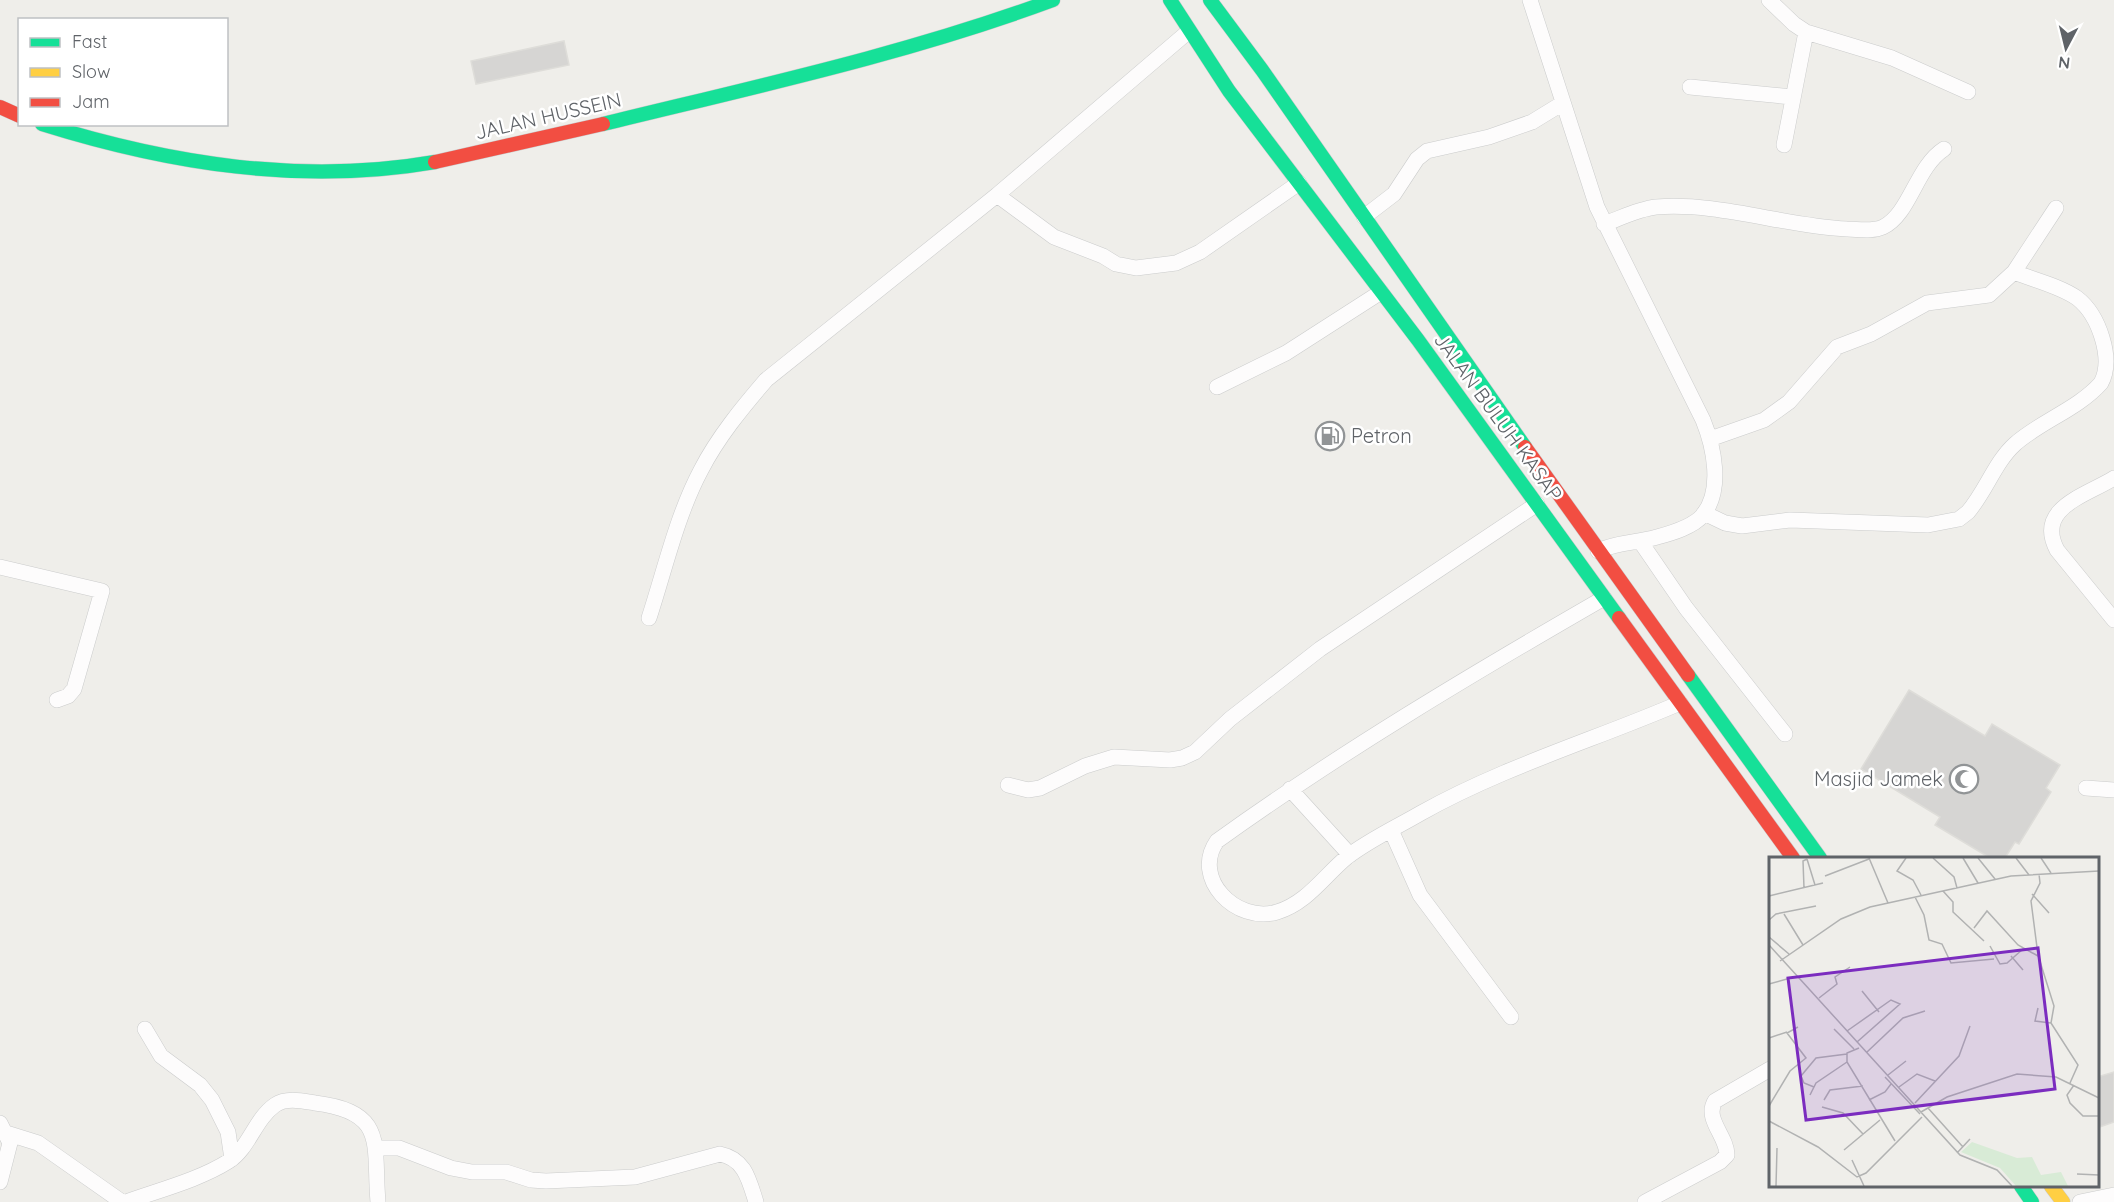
<svg xmlns="http://www.w3.org/2000/svg" width="2114" height="1202" font-family="Quicksand,sans-serif">
<style>
.building{fill:#d6d5d3;stroke:#deddd9;stroke-width:1.5}
.lines{fill:none;stroke-linecap:round;stroke-linejoin:round}
.street-casing{stroke:#cbcccc;stroke-width:16}
.fast-casing{stroke:#cacacb;stroke-width:15}
.slow-casing{stroke:#cacacb;stroke-width:15}
.jam-casing{stroke:#cacacb;stroke-width:15}
.street{stroke:#fdfcfc;stroke-width:15}
.fast{stroke:#16e098;stroke-width:14}
.slow{stroke:#ffcf43;stroke-width:14}
.jam{stroke:#f24e42;stroke-width:14}
.labels{text-anchor:middle;stroke-width:5;stroke-linejoin:round;paint-order:stroke}
.street-label{font-size:20px;fill:#5f6368;stroke:#fff}
.poi-label{font-size:20px;fill:#5f6368;stroke:#fff;text-anchor:start}
.inset-road{fill:none;stroke:#b1b2b2;stroke-width:1.5}
.view{fill:#7b2cbf;fill-opacity:0.15;stroke:#7b2cbf;stroke-width:3}
.inset-edge{fill:none;stroke:#5f6368;stroke-width:3}
</style>
<rect width="100%" height="100%" fill="#efeeea"/>
<!-- building -->
<path class="building" d="M564,41L569,65L476,84L471,61Z
M1909,690L1985,736L1992,724L2060,765L2046,788L2051,792L2019,844L2015,842L2005,858H1990L1935,825L1940,817L1861,769Z
M2114,1072V1122L2097,1128V1077Z"/>
<g class="lines">
<!-- street casing -->
<g class="street-casing">
<path id="street" d="M1530,0L1597,207L1703,420C1714,447 1723,490 1703,515C1693,527 1672,533 1657,537C1637,543 1617,542 1598,551
M1769,0L1794,24L1806,32L1892,58L1968,92
M1690,87L1792,97
M1784,145L1806,32
M997,195L1054,237L1103,256L1116,264L1136,268L1176,263L1200,252L1299,183
M1364,217L1394,194L1417,159L1427,151L1489,137L1532,122L1563,103
M1604,224C1621,218 1638,209 1656,207C1720,202 1783,226 1847,229C1858,229 1872,232 1883,227C1910,214 1916,167 1944,149
M1217,387L1286,353L1381,292
M1710,439L1764,420L1789,402L1837,347L1871,334L1927,303L1989,295L2014,272L2056,208
M2114,478C2085,496 2035,508 2057,550L2114,620
M1704,513L1725,523L1742,526L1790,520L1928,525L1959,519L1968,512C1986,491 1995,462 2015,444C2041,421 2078,409 2101,383C2114,359 2099,315 2077,298C2060,286 2034,280 2014,272
M1640,541L1686,608L1785,734
M0,567L102,591L74,689L68,696L57,700
M1604,598C1472,674 1341,752 1217,841C1191,878 1236,924 1277,912C1307,903 1324,876 1347,857C1369,840 1397,827 1421,813C1503,767 1594,740 1680,703
M649,618C665,569 677,515 701,470C718,437 742,408 766,380L997,195L1189,31
M1008,785L1028,790L1040,788L1085,766L1114,757L1170,760L1182,758L1195,752L1230,719L1320,649L1537,504
M2086,788L2114,790
M1290,789L1350,855
M1391,830L1420,895L1511,1017
M145,1029L161,1056L200,1085L212,1100L228,1132L232,1159
M0,1123L10,1143L0,1182
M6,1133L38,1143L122,1202
M376,1148H399L451,1168L472,1172H506L531,1180L546,1181L635,1177L720,1154C745,1159 749,1180 756,1202
M126,1202C159,1190 199,1180 229,1161C249,1148 255,1119 275,1105C286,1097 303,1101 315,1103C388,1112 373,1145 378,1202
M1645,1202L1720,1162L1727,1155C1727,1136 1704,1119 1715,1101L1770,1069
M2080,1202L2114,1195"/>
</g>
<!-- fast casing -->
<g class="fast-casing">
<path id="fast" d="M1170,0L1229,91L1418,340L1619,618
M1210,0L1262,70L1525,447
M42,124C170,164 302,185 435,162
M603,124C754,87 907,54 1053,0
M1688,675L1820,858
M2021,1186L2032,1202"/>
</g>
<!-- slow casing -->
<g class="slow-casing">
<path id="slow" d="M2051,1186L2063,1202"/>
</g>
<!-- jam casing -->
<g class="jam-casing">
<path id="jam" d="M0,107L20,116
M435,162L603,124
M1525,447L1688,675
M1619,618L1793,858"/>
</g>
<!-- street -->
<use href="#street" class="street"/>
<!-- fast -->
<use href="#fast" class="fast"/>
<!-- slow -->
<use href="#slow" class="slow"/>
<!-- jam -->
<use href="#jam" class="jam"/>
</g>
<!-- icons -->
<defs>
<g id="fuel-ring" transform="scale(1.5)"><circle r="9.5" fill="#fff" stroke="#919496" stroke-width="1.5"/><path d="M-5.5-6h7V0h2V4h1.3V-2.5L3-4.5l.8-.8L6-3V5H2.5V1h-1V6h-7ZM-4.2-4.7v3.2H.2V-4.7Z" fill="#919496"/></g>
<g id="mosque-ring" transform="scale(1.5)"><circle r="9.5" fill="#fff" stroke="#919496" stroke-width="1.5"/><path d="M3.5-4.9A6 6 0 1 0 3.5 4.9A5 5 0 1 1 3.5-4.9Z" fill="#919496"/></g>
</defs>
<g fill-rule="evenodd">
<use href="#fuel-ring" x="1330" y="436"/>
<use href="#mosque-ring" x="1964" y="779"/>
</g>
<g class="labels">
<!-- street labels -->
<g class="street-label">
<text transform="translate(548 116) rotate(-13)" y="7">JALAN HUSSEIN</text>
<text transform="translate(1498 417) rotate(54)" y="7">JALAN BULUH KASAP</text>
</g>
<!-- poi labels -->
<g class="poi-label">
<text x="1351" y="443">Petron</text>
<text x="1943" y="786" text-anchor="end">Masjid Jamek</text>
</g>
</g>
<!-- overview -->
<g transform="translate(1769 857)">
<rect width="330" height="330" fill="#efeeea"/>
<path d="M203,285L248,301L263,300L272,318L292,315L299,329H247L231,311L192,295Z" fill="#d8ebd6"/>
<path class="inset-road" d="M100,1L119,46M137,1L128,14L144,23L152,38M164,1L185,20L188,31M194,1L209,26M209,1L226,22M247,1L260,18M272,1L282,16M38,2L46,28M270,17L271,26L262,44L269,98L285,149L282,166M56,19L100,2M35,31L34,4L38,2M174,34L184,45V55L215,84M263,37L280,56M0,39L54,26M146,40L155,58L160,83L173,87L182,106L225,102M15,57L34,88M0,63L7,57L47,49M205,71L218,54L249,88L269,99M0,80L20,97M0,88L191,298L228,313L243,329M221,89L231,107L238,106L254,92M242,99L254,113M11,104L72,62L101,50L242,19L330,14M0,127L25,120M93,134L110,155M50,141L68,127L66,120L81,110M269,151L266,164L282,166M282,166L309,208L301,226M65,172L85,192M78,174L122,143L131,147L88,185M0,181L18,175M90,191L78,196V205L126,284M98,195L134,161L156,154M119,218L137,204M116,220L151,257M305,228L298,238L301,246L314,259H330M45,230L35,226L32,219L47,201L78,197M130,230L148,217L166,224M41,238L47,226L78,205M55,243L61,233L94,229M100,243L116,235L122,227M146,246L190,199L201,169M0,249L21,214L37,201L18,176L29,170M53,250L74,256L94,277M159,251L194,290M152,255L178,240L248,217L287,220L330,241M0,264L49,290L88,320L97,316L153,260M75,293L111,263M188,296L201,282M83,303L95,329M308,317L330,318M7,329L8,291"/>
<path class="view" d="M269,91L286,232L37,263L19,121Z"/>
<rect width="330" height="330" class="inset-edge"/>
</g>
<!-- legend -->
<rect x="18" y="18" width="210" height="108" fill="#ffffff" stroke="#bfc1c3" stroke-width="1.5"/>
<rect x="30" y="38" width="30" height="9" fill="#16e098" stroke="#bfc1c3" stroke-width="1.5"/>
<text x="72" y="48" font-size="18" fill="#5f6368">Fast</text>
<rect x="30" y="68" width="30" height="9" fill="#ffcf43" stroke="#bfc1c3" stroke-width="1.5"/>
<text x="72" y="78" font-size="18" fill="#5f6368">Slow</text>
<rect x="30" y="98" width="30" height="9" fill="#f24e42" stroke="#bfc1c3" stroke-width="1.5"/>
<text x="72" y="108" font-size="18" fill="#5f6368">Jam</text>
<!-- north arrow -->
<g transform="translate(2066 48) rotate(187)" stroke="#ffffff" stroke-width="4.5" paint-order="stroke">
<path d="M0-4.5L10 22L0 15L-10 22Z" fill="#5f6368"/>
<text y="-9" font-size="16" font-weight="bold" text-anchor="middle" fill="#5f6368">N</text>
</g>
</svg>
